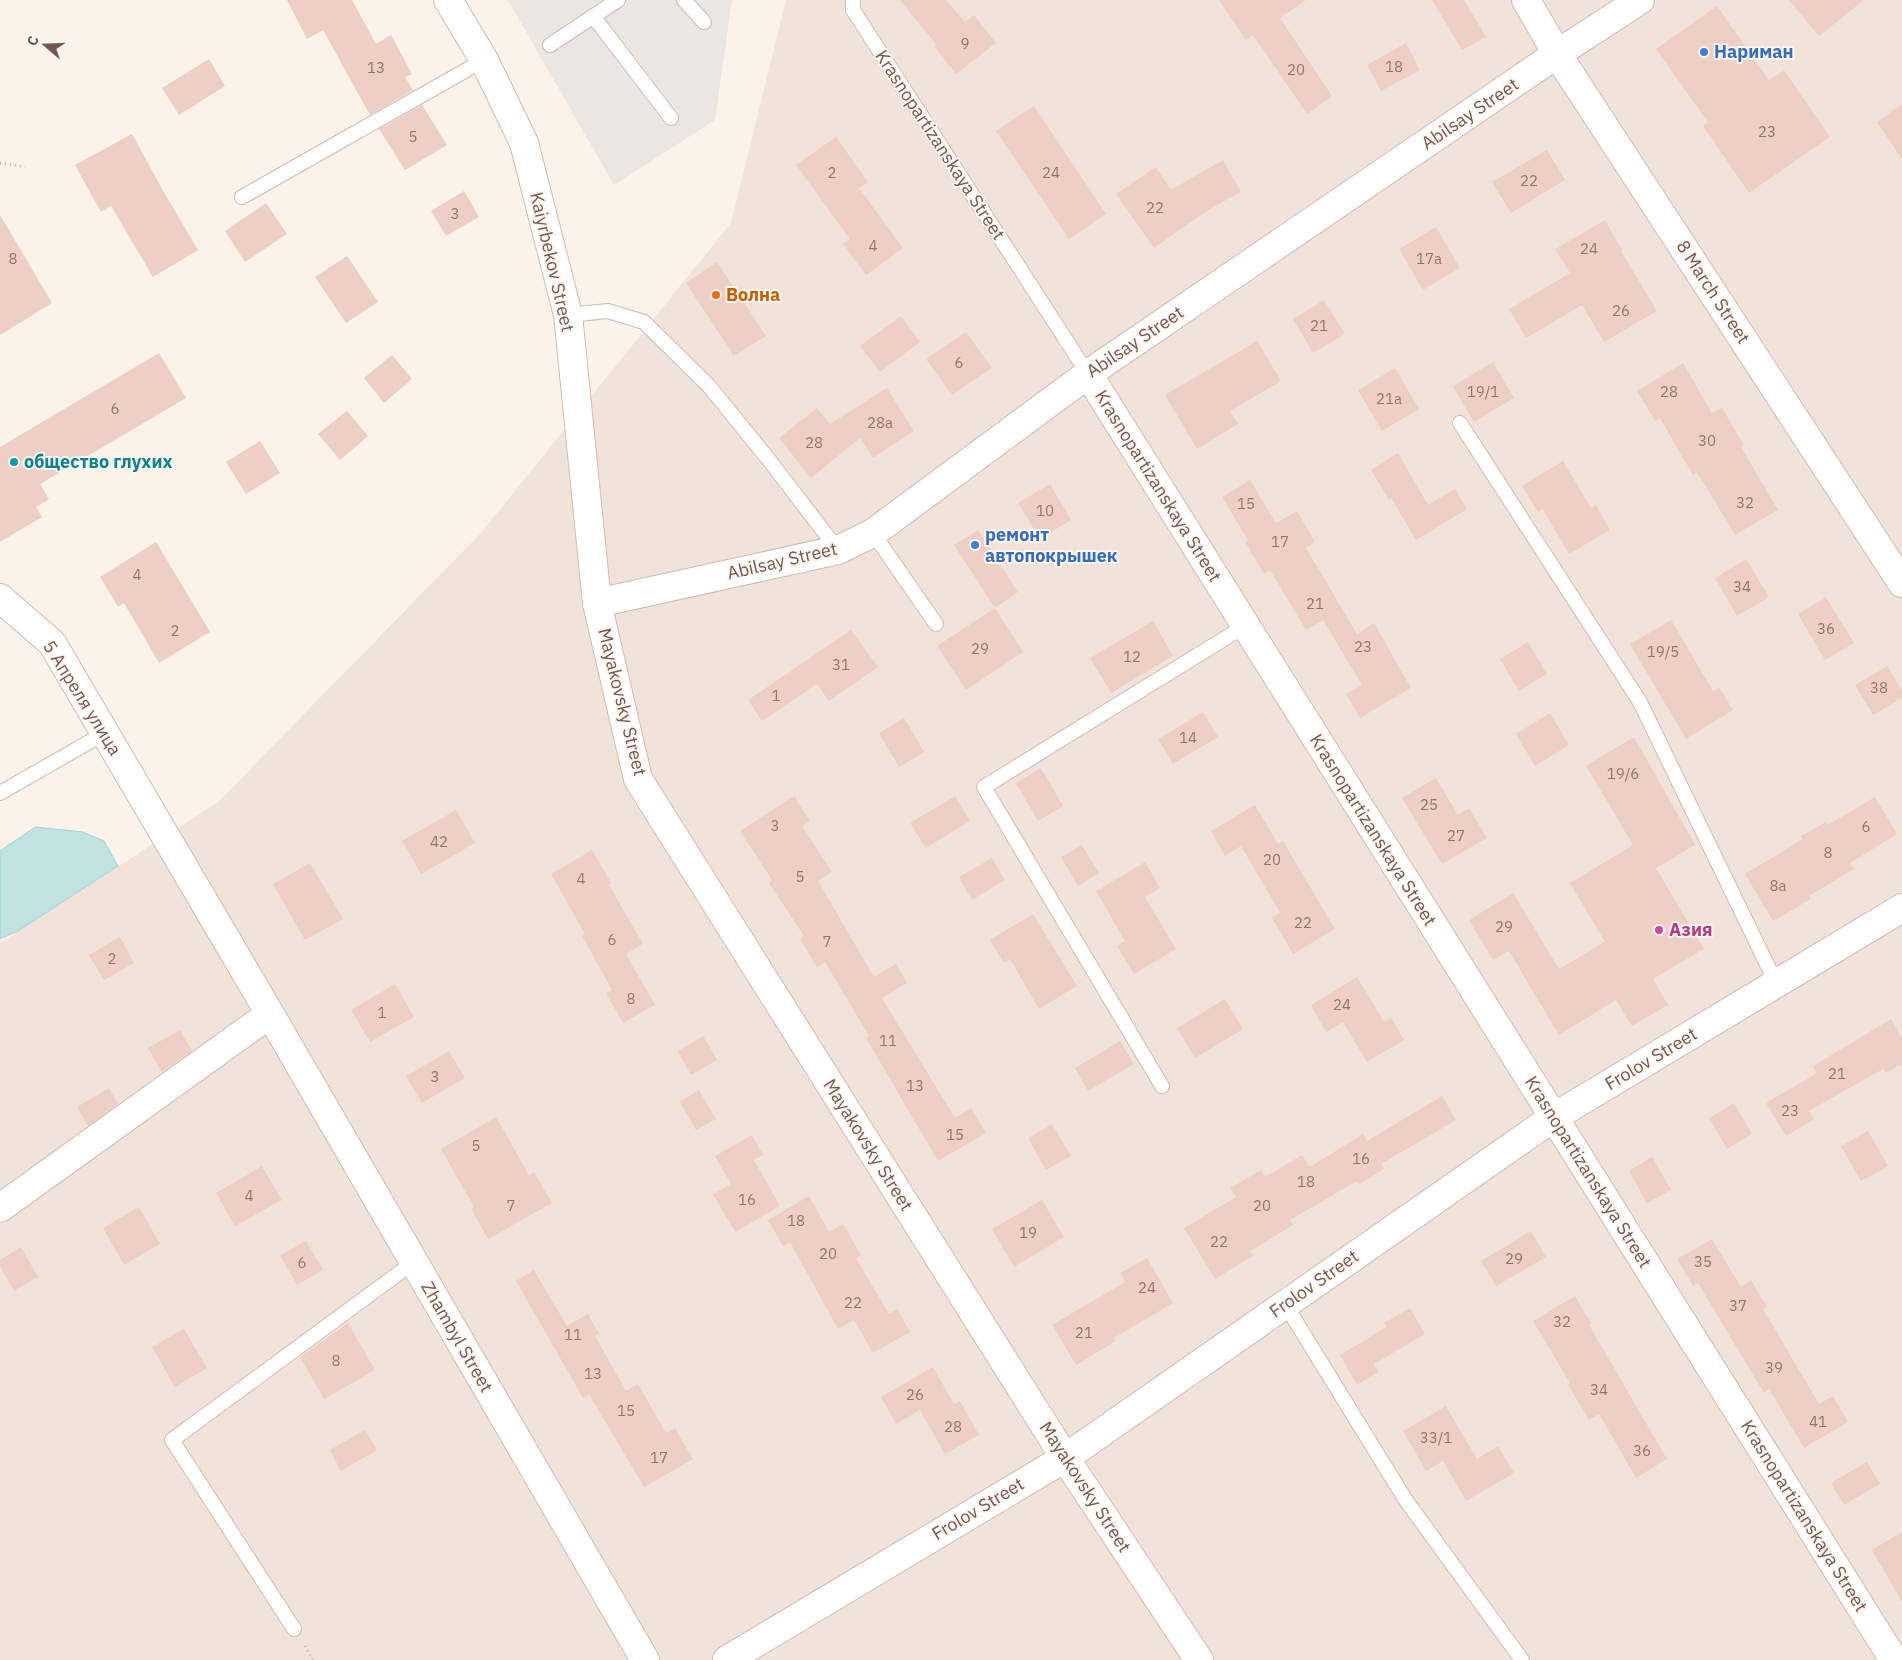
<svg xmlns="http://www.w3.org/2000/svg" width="1902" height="1660" font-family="'IBM Plex Sans',sans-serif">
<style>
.residential{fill:#f1e3da}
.industrial{fill:#ece6e3}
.water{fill:#c0e3e2;stroke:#a8d3d3}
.building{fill:#edcfc5}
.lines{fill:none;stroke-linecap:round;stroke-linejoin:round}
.lane-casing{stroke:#cebbb4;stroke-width:16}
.street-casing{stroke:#cebbb4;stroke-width:30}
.secondary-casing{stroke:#d0bbb2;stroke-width:30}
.path{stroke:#d2b2a8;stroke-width:3;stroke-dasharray:1 4;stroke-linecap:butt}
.lane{stroke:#fff;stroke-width:14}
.street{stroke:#fff;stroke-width:28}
.secondary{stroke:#fff;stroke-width:28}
.shop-dot{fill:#3f7fe0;stroke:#fdf6f1;stroke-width:2}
.food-dot{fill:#e8710a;stroke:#fdf6f1;stroke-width:2}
.culture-dot{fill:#0f9aa8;stroke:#fdf6f1;stroke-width:2}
.hotel-dot{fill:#d1479c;stroke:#fdf6f1;stroke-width:2}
.labels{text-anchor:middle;stroke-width:4;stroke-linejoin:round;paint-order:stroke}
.number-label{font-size:15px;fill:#92756d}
.shop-label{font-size:18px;font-weight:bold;fill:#366cbe;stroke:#fdf6f1;text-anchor:start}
.street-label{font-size:18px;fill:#735750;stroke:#fdf6f1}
.food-label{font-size:18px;font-weight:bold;fill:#c56008;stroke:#fdf6f1;text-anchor:start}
.culture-label{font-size:18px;font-weight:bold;fill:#0d838f;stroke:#fdf6f1;text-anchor:start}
.hotel-label{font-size:18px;font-weight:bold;fill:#b23c85;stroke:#fdf6f1;text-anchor:start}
</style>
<rect width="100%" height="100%" fill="#fbf2ea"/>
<!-- residential -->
<path class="residential" d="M786,0H1902V1660H0V943L218,802L481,533L731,223Z"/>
<!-- industrial -->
<path class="industrial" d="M508,0H732L715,120L614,185Z"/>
<!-- water -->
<path class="water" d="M35,827L83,832L104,841L118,866L18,931L0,939V851Z"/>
<!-- building -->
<path class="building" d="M287,0H352L376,44L391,35L412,74L405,77L413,90L370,115L323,30L307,39Z
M900,0H946L965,22L974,15L996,43L956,74L934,46L936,44Z
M1219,0H1306L1280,18L1332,96L1307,114L1253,35L1246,40Z
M1432,0H1464L1486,37L1462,50Z
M1789,0H1864L1819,36Z
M1717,6L1769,80L1784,70L1830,137L1749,193L1703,126L1708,122L1656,49Z
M1406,43L1420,70L1381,91L1367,65Z
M209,59L225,86L179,115L162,88Z
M1902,104V159L1877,122Z
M422,105L447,145L405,170L379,129Z
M1034,106L1106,214L1069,239L996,131Z
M132,134L166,196L198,250L153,277L111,206L101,212L75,165Z
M836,137L868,182L859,188L903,248L866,275L843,244L850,239L796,165Z
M1547,150L1565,180L1511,213L1492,182Z
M1223,160L1241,192L1208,210L1154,248L1116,194L1156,167L1171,190Z
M464,191L479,217L446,236L431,211Z
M266,203L287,234L245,262L225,231Z
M0,215L52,303L0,335Z
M1605,220L1622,250L1621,251L1657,311L1604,342L1582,305L1526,338L1509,309L1570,273L1555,249Z
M1436,227L1460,268L1423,290L1399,249Z
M347,256L378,302L346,323L315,277Z
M717,262L766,336L734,356L686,283Z
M1324,300L1345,334L1313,353L1293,319Z
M901,316L920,342L880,372L860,346Z
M966,332L992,368L952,395L926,359Z
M1257,341L1281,381L1230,411L1238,424L1197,449L1165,395Z
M159,353L186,398L40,484L49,499L36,507L42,517L0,542V447Z
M392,355L412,379L384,403L364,378Z
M1493,362L1514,398L1474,422L1453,386Z
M1683,363L1712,413L1722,408L1744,445L1741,447L1778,510L1735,535L1697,472L1693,475L1660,418L1655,421L1637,391Z
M1395,368L1419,409L1382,431L1358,390Z
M887,388L914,431L873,458L860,438L811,478L779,438L817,408L830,424Z
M347,411L368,436L340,460L318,434Z
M260,441L280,473L246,494L226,462Z
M1398,453L1428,505L1455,489L1467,509L1416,540L1391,498L1389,500L1371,470Z
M1563,461L1591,508L1596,505L1610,530L1569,554L1543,509L1538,512L1522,486Z
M1250,480L1276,523L1297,511L1315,542L1306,548L1357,634L1374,623L1411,688L1360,718L1346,694L1362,685L1323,620L1306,630L1270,570L1264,574L1245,542L1248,540L1222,497Z
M1050,484L1071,520L1040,539L1018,503Z
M978,530L1018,592L995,608L954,545Z
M156,542L210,632L159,663L124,603L118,607L100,577Z
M1746,559L1769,597L1737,616L1715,578Z
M1826,597L1854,643L1825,660L1798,614Z
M995,608L1023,652L966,690L937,646Z
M1671,620L1713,691L1719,687L1733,710L1686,739L1630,644Z
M1153,621L1173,656L1111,693L1090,658Z
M851,630L878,667L829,701L817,684L762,721L748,700Z
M1528,642L1547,674L1519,691L1500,659Z
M1887,666L1902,691V698L1873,715L1855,685Z
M1203,712L1218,737L1173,764L1158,739Z
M1550,713L1569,745L1535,766L1516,734Z
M904,718L924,752L899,767L879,733Z
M1634,737L1695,845L1656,868L1704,949L1653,979L1668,1005L1632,1026L1616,1000L1559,1035L1509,951L1493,960L1469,920L1513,893L1559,969L1605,942L1570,883L1633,845L1586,766Z
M1041,768L1063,806L1038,821L1016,783Z
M1436,778L1458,815L1469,808L1487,838L1442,864L1402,798Z
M794,796L810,821L802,826L832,872L818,881L874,977L896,964L907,983L882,998L955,1118L971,1108L986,1133L938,1161L866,1038L869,1036L825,962L817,967L800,939L804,936L769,883L772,880L740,831Z
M955,796L970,821L926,848L910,823Z
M1875,797L1897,834L1850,863L1854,869L1809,896L1811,899L1773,921L1745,874L1803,839L1801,836L1826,822L1828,825Z
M1255,805L1278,844L1283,841L1335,929L1293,954L1272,918L1280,913L1241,846L1225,856L1211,831Z
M456,810L475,843L421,874L402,841Z
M1082,845L1099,873L1078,886L1061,857Z
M592,850L612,884L609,885L643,944L626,954L655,1005L623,1023L606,993L612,990L582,936L585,934L551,874Z
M992,858L1005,880L972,900L959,877Z
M1145,862L1160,888L1145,897L1176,949L1134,974L1117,946L1125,941L1096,891Z
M310,863L343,919L305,940L273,884Z
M1033,914L1077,986L1039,1009L1010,959L1004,963L990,940Z
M120,937L134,963L104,980L89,955Z
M1357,977L1384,1022L1391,1018L1404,1040L1367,1062L1343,1022L1326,1032L1311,1005Z
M395,984L414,1017L370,1042L351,1010Z
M1225,999L1243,1029L1195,1058L1177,1028Z
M1891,1019L1902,1038V1064L1886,1073L1883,1069L1809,1111L1814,1119L1786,1136L1766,1103L1817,1073L1813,1066Z
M180,1030L192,1051L162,1072L148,1048Z
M703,1036L717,1060L691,1075L678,1051Z
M1120,1041L1134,1064L1088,1091L1075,1068Z
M449,1051L465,1078L422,1103L406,1076Z
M109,1088L118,1104L88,1126L77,1107Z
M699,1090L716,1119L696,1130L680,1102Z
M1442,1096L1456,1120L1381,1164L1384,1169L1359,1184L1357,1181L1290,1220L1293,1225L1250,1251L1253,1256L1215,1279L1184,1228L1236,1197L1230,1188L1261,1170L1265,1177L1302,1155L1310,1167L1363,1134L1367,1141Z
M1734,1103L1752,1134L1727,1149L1709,1118Z
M496,1117L529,1175L534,1172L552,1203L488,1239L471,1209L474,1207L441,1149Z
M1052,1124L1071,1156L1046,1170L1028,1138Z
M1868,1131L1888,1166L1861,1181L1841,1146Z
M752,1135L763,1155L754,1160L780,1206L735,1232L713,1194L731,1184L715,1156Z
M1652,1157L1671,1190L1647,1203L1629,1171Z
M262,1166L282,1200L235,1226L216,1193Z
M809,1196L829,1232L843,1224L861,1255L856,1258L889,1314L897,1309L910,1332L873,1353L854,1320L838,1329L790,1242L783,1246L768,1220Z
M1042,1200L1064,1237L1014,1267L992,1229Z
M139,1207L160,1244L124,1265L103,1228Z
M1531,1231L1546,1257L1496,1286L1481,1261Z
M1712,1239L1741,1287L1751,1280L1767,1307L1763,1309L1819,1404L1833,1396L1848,1422L1804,1448L1769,1389L1764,1393L1698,1283L1693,1286L1677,1259Z
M306,1241L323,1270L297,1285L280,1255Z
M21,1247L38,1277L14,1291L0,1266V1260Z
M1147,1258L1173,1303L1114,1338L1116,1341L1076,1365L1052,1325L1125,1282L1120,1273Z
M534,1270L567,1326L588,1314L599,1334L595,1336L626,1391L638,1384L666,1433L675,1428L693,1459L644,1487L589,1394L583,1398L516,1281Z
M1575,1296L1591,1323L1589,1325L1667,1459L1636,1478L1599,1414L1589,1420L1568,1385L1570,1383L1533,1321Z
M1410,1308L1425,1334L1374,1364L1378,1372L1357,1385L1340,1355L1387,1327L1384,1323Z
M348,1323L375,1370L324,1399L300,1357Z
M184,1329L207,1368L175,1387L152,1347Z
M933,1367L954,1404L960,1401L979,1435L945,1454L920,1410L896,1424L881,1397Z
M1446,1406L1477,1459L1498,1446L1514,1473L1466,1501L1443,1461L1426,1471L1403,1431Z
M365,1430L377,1450L341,1471L330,1450Z
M1867,1462L1880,1484L1844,1505L1831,1483Z
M1902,1532V1602L1872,1550Z"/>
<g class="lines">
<!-- lane casing -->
<g class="lane-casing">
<path id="lane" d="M684,0L704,22
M853,0V10L1088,374
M593,16L671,118
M550,45L618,0
M242,197L484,60
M568,315L608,311L644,322L709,386L769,460L838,550
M1460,423L1640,702L1776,983
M873,533L936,624
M0,793L105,733
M1162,1086L984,787L1245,626
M1285,1304L1405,1499L1522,1660
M294,1629L172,1440L414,1262"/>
</g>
<!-- street casing -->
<g class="street-casing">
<path id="street" d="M1526,0L1557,54L1902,583
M1088,374L1894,1660
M0,598L52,643L270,1014L645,1660
M597,603L838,550L873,533L1088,374L1557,54L1640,0
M0,1208L270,1014
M727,1660L1065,1458L1554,1117L1902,908"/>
</g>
<!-- secondary casing -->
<g class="secondary-casing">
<path id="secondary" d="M448,0L484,60L524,143L568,315L597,603L638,779L1065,1458L1199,1660"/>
</g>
<!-- path -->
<path class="path" d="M0,163L25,167
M305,1646L313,1660"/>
<!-- lane -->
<use href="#lane" class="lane"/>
<!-- street -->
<use href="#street" class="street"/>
<!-- secondary -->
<use href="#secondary" class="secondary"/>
</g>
<!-- markers -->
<g class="shop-dot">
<circle cx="1704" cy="52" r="5"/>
<circle cx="975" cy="545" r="5"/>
</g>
<circle class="food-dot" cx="716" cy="295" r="5"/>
<circle class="culture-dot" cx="14" cy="462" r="5"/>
<circle class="hotel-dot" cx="1659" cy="930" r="5"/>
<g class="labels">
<!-- number labels -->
<g class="number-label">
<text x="965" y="49">9</text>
<text x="1394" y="72">18</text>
<text x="376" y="73">13</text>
<text x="1296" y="75">20</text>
<text x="1767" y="137">23</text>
<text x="413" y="142">5</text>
<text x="832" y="178">2</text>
<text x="1051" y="178">24</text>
<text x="1529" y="186">22</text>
<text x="1155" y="213">22</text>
<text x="455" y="219">3</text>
<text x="873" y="251">4</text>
<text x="1589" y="254">24</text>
<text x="13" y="264">8</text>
<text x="1429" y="264">17а</text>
<text x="1621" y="316">26</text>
<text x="1319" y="331">21</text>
<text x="959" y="368">6</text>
<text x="1483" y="397">19/1</text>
<text x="1669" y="397">28</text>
<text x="1389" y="404">21а</text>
<text x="115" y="414">6</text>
<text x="880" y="428">28а</text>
<text x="1707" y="446">30</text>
<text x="814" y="448">28</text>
<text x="1745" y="508">32</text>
<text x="1246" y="509">15</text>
<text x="1045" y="516">10</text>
<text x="1280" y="547">17</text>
<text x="137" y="580">4</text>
<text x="1742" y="592">34</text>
<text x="1315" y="609">21</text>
<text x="1826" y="634">36</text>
<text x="175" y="636">2</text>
<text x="1363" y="652">23</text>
<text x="980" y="654">29</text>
<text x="1663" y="657">19/5</text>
<text x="1132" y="662">12</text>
<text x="841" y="670">31</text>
<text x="1879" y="693">38</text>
<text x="776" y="701">1</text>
<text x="1188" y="743">14</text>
<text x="1623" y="779">19/6</text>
<text x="1429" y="810">25</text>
<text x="775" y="831">3</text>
<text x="1866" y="832">6</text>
<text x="1456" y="841">27</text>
<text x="439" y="847">42</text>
<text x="1828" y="858">8</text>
<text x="1272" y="865">20</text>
<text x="800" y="882">5</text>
<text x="581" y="884">4</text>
<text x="1778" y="891">8а</text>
<text x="1303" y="928">22</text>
<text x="1504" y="932">29</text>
<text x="612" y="945">6</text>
<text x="827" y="947">7</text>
<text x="112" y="964">2</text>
<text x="631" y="1004">8</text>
<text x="1342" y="1010">24</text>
<text x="382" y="1018">1</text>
<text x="888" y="1046">11</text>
<text x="1837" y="1079">21</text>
<text x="435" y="1082">3</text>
<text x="915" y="1091">13</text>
<text x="1790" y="1116">23</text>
<text x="955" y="1140">15</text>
<text x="476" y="1151">5</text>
<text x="1361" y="1164">16</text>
<text x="1306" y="1187">18</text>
<text x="249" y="1201">4</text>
<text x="747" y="1205">16</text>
<text x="511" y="1211">7</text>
<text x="1262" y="1211">20</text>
<text x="796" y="1226">18</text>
<text x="1028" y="1238">19</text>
<text x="1219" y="1247">22</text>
<text x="828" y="1259">20</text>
<text x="1514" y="1264">29</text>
<text x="1703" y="1267">35</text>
<text x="302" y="1268">6</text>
<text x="1147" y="1293">24</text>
<text x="853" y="1308">22</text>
<text x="1738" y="1311">37</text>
<text x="1562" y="1327">32</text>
<text x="1084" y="1338">21</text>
<text x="573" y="1340">11</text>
<text x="336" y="1366">8</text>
<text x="1774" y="1373">39</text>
<text x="593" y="1379">13</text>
<text x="1599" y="1395">34</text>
<text x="915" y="1400">26</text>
<text x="626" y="1416">15</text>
<text x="1818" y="1427">41</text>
<text x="953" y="1432">28</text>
<text x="1436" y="1443">33/1</text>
<text x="1642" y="1456">36</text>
<text x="659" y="1463">17</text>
</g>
<!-- shop labels -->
<g class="shop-label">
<text x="1714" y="58">Нариман</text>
<text x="985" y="541">ремонт<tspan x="985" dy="21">автопокрышек</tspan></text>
</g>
<!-- street labels -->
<g class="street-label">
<text transform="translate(1470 114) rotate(-34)" y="6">Abilsay Street</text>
<text transform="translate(940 145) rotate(57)" y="6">Krasnopartizanskaya Street</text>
<text transform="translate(552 262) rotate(77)" y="6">Kaiyrbekov Street</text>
<text transform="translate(1713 292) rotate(57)" y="6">8 March Street</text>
<text transform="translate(1135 342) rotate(-34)" y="6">Abilsay Street</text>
<text transform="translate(1158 486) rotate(58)" y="6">Krasnopartizanskaya Street</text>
<text transform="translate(782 561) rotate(-13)" y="6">Abilsay Street</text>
<text transform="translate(82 698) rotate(58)" y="6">5 Апреля улица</text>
<text transform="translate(622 702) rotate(76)" y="6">Mayakovsky Street</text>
<text transform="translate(1373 830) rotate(58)" y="6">Krasnopartizanskaya Street</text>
<text transform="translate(1651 1059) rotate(-31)" y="6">Frolov Street</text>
<text transform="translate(868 1145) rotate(58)" y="6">Mayakovsky Street</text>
<text transform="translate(1588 1172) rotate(58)" y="6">Krasnopartizanskaya Street</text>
<text transform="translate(1314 1284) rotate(-35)" y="6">Frolov Street</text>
<text transform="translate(457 1337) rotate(60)" y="6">Zhambyl Street</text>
<text transform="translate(1085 1487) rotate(57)" y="6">Mayakovsky Street</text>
<text transform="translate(978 1509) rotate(-31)" y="6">Frolov Street</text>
<text transform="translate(1804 1516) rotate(58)" y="6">Krasnopartizanskaya Street</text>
</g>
<!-- food labels -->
<g class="food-label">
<text x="726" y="301">Волна</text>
</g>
<!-- culture labels -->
<g class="culture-label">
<text x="24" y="468">общество глухих</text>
</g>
<!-- hotel labels -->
<g class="hotel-label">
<text x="1669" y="936">Азия</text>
</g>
</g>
<!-- north arrow -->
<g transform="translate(45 45) rotate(289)" stroke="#fdf6f1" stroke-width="4" paint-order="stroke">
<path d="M0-4L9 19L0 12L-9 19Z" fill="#735750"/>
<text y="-8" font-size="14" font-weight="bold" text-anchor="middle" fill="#735750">С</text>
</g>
</svg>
